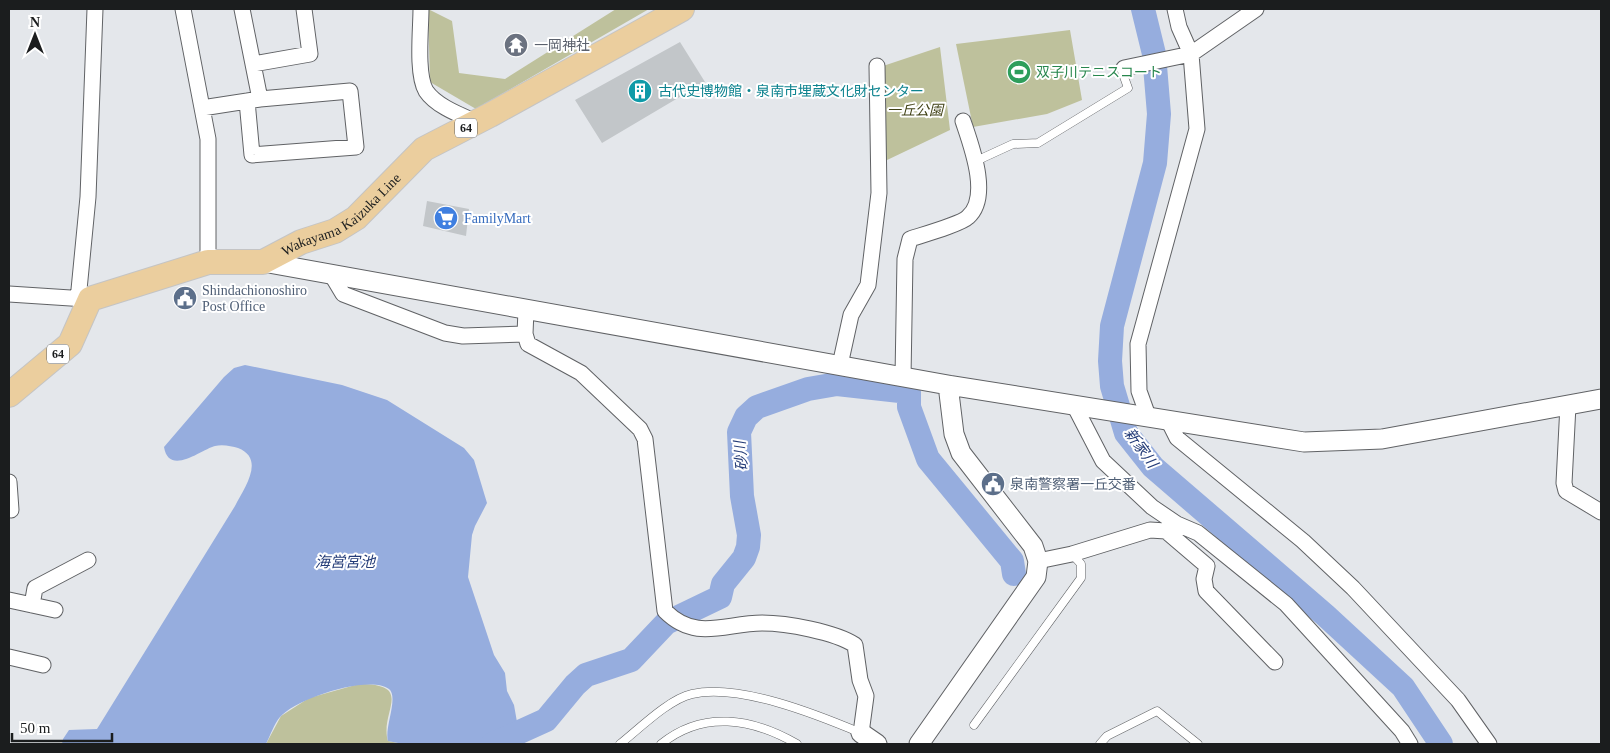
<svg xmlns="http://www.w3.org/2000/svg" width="1610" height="753" font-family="'Times New Roman','Noto Sans JP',serif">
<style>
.green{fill:#bec19c}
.water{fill:#96adde}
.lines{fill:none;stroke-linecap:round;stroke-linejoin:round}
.river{stroke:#96adde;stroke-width:24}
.building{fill:#c2c6c9}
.service-casing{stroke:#606265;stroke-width:9}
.minor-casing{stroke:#606265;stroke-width:17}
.tertiary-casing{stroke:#606265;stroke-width:21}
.primary-casing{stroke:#c4c4c4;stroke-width:26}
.service{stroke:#fff;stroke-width:8}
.minor{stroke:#fff;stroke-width:15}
.tertiary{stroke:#fff;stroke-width:19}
.primary{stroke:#ebce9e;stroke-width:24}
.labels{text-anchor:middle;stroke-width:4;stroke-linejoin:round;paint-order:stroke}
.shield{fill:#fff;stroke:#5f6162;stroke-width:1}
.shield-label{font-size:12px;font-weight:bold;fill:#1b1d1e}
.worship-label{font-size:14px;fill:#5b616d;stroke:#fff;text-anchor:start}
.leisure-label{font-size:14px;fill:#27864d;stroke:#fff;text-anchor:start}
.culture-label{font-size:14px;fill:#0d838f;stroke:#fff;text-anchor:start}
.park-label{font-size:14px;font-style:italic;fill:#3f4014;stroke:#fff}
.street-label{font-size:14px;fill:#1b1d1e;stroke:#fff}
.shop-label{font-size:14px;fill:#366cbe;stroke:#fff;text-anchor:start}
.service-label{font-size:14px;fill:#4e5e75;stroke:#fff;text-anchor:start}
.water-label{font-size:15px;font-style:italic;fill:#243c78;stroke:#fff}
</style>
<rect width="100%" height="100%" fill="#e4e7eb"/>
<!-- green -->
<path class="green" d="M428,9L452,21L459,73L505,79L616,9H649L476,109L430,82Z
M1070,30L1082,100L1047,114L973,127L956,44Z
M940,47L950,130L885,161L883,66Z
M359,684C416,684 379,712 388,741L403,744H266L281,716L309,698Z"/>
<!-- water -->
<path class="water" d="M245,365L342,385L387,400L464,448L474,460L487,503L475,526L472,535L468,577L494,655L505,673L507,691L514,705L517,722L512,744H403L388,741C384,728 399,697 389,689C369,674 295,699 280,717C274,724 270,736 266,744H62L63,739L69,730L97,729L235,506C244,488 266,459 238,448C232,446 222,444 215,446C202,449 169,477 164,447L224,377L234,368Z"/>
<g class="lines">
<!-- river -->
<path class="river" d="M1143,9L1154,54L1159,114L1155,163L1112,326L1110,361L1112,386L1126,433L1153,467L1325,615L1403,687L1441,744
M493,744L546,720L575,685L586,675L631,660L666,623L720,597L723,584L744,558L748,547L749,535L742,496L739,432L746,417L757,407L808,389L837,384L909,392V407L928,459L1012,561L1014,574"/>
</g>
<!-- building -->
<path class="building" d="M680,42L705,82L602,143L575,100Z
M427,201L469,209L466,236L423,226Z"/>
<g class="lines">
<!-- service casing -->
<g class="service-casing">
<path id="service" d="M976,161L1013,144L1038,143L1128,88L1123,74L1124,68
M974,725L1081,578V564L1072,554
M620,744C639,729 669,699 692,694C739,683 818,715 861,733
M661,744C703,710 752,718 797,744
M1100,744L1107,736L1157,711L1198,744"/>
</g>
<!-- minor casing -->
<g class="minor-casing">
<path id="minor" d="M183,9L208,139V262
M242,9L260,99
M421,9C421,29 416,74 426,91C436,106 460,115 476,122
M253,64L310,54L304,9
M1124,68L1191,54L1256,9
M202,108L260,99L350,91L356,147L252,155L247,101
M331,274L343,294L445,333L463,336L525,334
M9,294L86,299
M78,300L88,197L95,9
M526,310L525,334L528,344L581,373L640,429L645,439L665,611C696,642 725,623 762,623C787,623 835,632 855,645L860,680L866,696L861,733
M840,365L851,315L868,285L879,193L877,66
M903,377L905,259L910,239C922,235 961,224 968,217C991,197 971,145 963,121
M1074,405L1103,461L1152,507L1177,524L1198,533L1286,604L1402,731L1410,744
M1568,405L1564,483L1566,491L1601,512
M1148,416L1139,391L1138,344L1197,129L1191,54L1179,27L1175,9
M1168,420L1177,438L1303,541L1353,588L1458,700L1489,744
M9,482L11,510
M1038,561L1072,554L1150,530L1166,531L1207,566L1204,579L1206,591L1275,662
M9,600L55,610
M32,605L35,588L88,560
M9,657L43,665"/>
</g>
<!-- tertiary casing -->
<g class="tertiary-casing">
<path id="tertiary" d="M263,262L948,385L1304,442L1382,439L1601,399
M861,733L877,744
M919,744L1036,577L1038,561L1033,546L961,453L954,434L948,385"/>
</g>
<!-- primary casing -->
<g class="primary-casing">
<g id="primary">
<path id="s1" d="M9,395L70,344L90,299L208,262H263L301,242L335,231L356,218L424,149L490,115L682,9"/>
</g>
</g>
<!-- service -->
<use href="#service" class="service"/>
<!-- minor -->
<use href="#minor" class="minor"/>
<!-- tertiary -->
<use href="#tertiary" class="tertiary"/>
<!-- primary -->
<use href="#primary" class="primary"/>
</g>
<!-- icons -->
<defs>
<g id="temple-disc" transform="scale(1.25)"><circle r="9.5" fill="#6b7280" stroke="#fff"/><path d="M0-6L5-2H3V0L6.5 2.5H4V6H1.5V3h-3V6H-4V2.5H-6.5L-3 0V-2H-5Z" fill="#fff"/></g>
<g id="stadium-disc" transform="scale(1.25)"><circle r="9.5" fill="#2e9e5b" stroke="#fff"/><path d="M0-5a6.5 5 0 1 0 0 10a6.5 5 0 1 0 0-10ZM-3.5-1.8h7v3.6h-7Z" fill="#fff"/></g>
<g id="building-disc" transform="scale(1.25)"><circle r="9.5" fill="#0f9aa8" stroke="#fff"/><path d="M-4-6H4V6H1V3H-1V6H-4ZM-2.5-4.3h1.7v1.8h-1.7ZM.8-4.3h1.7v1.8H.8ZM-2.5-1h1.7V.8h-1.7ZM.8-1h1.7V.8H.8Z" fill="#fff"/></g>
<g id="supermarket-disc" transform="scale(1.25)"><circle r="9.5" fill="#3f7fe0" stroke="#fff"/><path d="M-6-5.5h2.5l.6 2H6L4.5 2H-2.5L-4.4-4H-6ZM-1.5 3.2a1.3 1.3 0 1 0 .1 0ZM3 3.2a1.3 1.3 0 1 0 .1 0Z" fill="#fff"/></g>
<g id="civic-disc" transform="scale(1.25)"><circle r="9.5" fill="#5c6f8a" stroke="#fff"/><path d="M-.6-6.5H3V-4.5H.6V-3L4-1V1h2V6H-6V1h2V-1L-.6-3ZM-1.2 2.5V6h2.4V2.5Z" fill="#fff"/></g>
</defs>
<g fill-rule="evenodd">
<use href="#temple-disc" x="516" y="45"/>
<use href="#stadium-disc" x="1019" y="72"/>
<use href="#building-disc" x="640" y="91"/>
<use href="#supermarket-disc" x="446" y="218"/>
<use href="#civic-disc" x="185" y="298"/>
<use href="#civic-disc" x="993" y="484"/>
</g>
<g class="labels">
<!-- shield labels -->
<g class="shield">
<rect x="455" y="118.5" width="22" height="19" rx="4"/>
<rect x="47" y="344.5" width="22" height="19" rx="4"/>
</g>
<g class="shield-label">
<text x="466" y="132">64</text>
<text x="58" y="358">64</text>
</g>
<!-- worship labels -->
<g class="worship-label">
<text x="534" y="50">一岡神社</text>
</g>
<!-- leisure labels -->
<g class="leisure-label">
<text x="1036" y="77">双子川テニスコート</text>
</g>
<!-- culture labels -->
<g class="culture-label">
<text x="658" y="96">古代史博物館・泉南市埋蔵文化財センター</text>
</g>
<!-- park labels -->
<g class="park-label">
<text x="915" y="115">一丘公園</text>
</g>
<!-- street labels -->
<g class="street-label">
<text dy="5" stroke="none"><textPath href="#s1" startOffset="400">Wakayama Kaizuka Line</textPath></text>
</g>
<!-- shop labels -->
<g class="shop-label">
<text x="464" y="223">FamilyMart</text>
</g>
<!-- service labels -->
<g class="service-label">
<text x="202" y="295">Shindachionoshiro<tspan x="202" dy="16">Post Office</tspan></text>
<text x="1010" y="489">泉南警察署一丘交番</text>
</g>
<!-- water labels -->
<g class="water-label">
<text transform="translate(1141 448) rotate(54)" y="5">新家川</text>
<text transform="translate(741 456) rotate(-95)" y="5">砂川</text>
<text x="345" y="567">海営宮池</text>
</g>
</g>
<!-- border -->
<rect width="1610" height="753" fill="none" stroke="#1b1d1e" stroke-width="20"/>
<!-- north arrow -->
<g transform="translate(35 35)" stroke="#ffffff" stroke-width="4" paint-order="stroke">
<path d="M0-4L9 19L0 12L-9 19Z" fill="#1b1d1e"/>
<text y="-8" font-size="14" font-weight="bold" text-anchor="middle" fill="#1b1d1e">N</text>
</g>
<!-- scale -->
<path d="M12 733v8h100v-8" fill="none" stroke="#1b1d1e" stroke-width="2.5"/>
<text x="20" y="733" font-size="15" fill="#1b1d1e" stroke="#ffffff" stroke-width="4" paint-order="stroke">50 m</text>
</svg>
